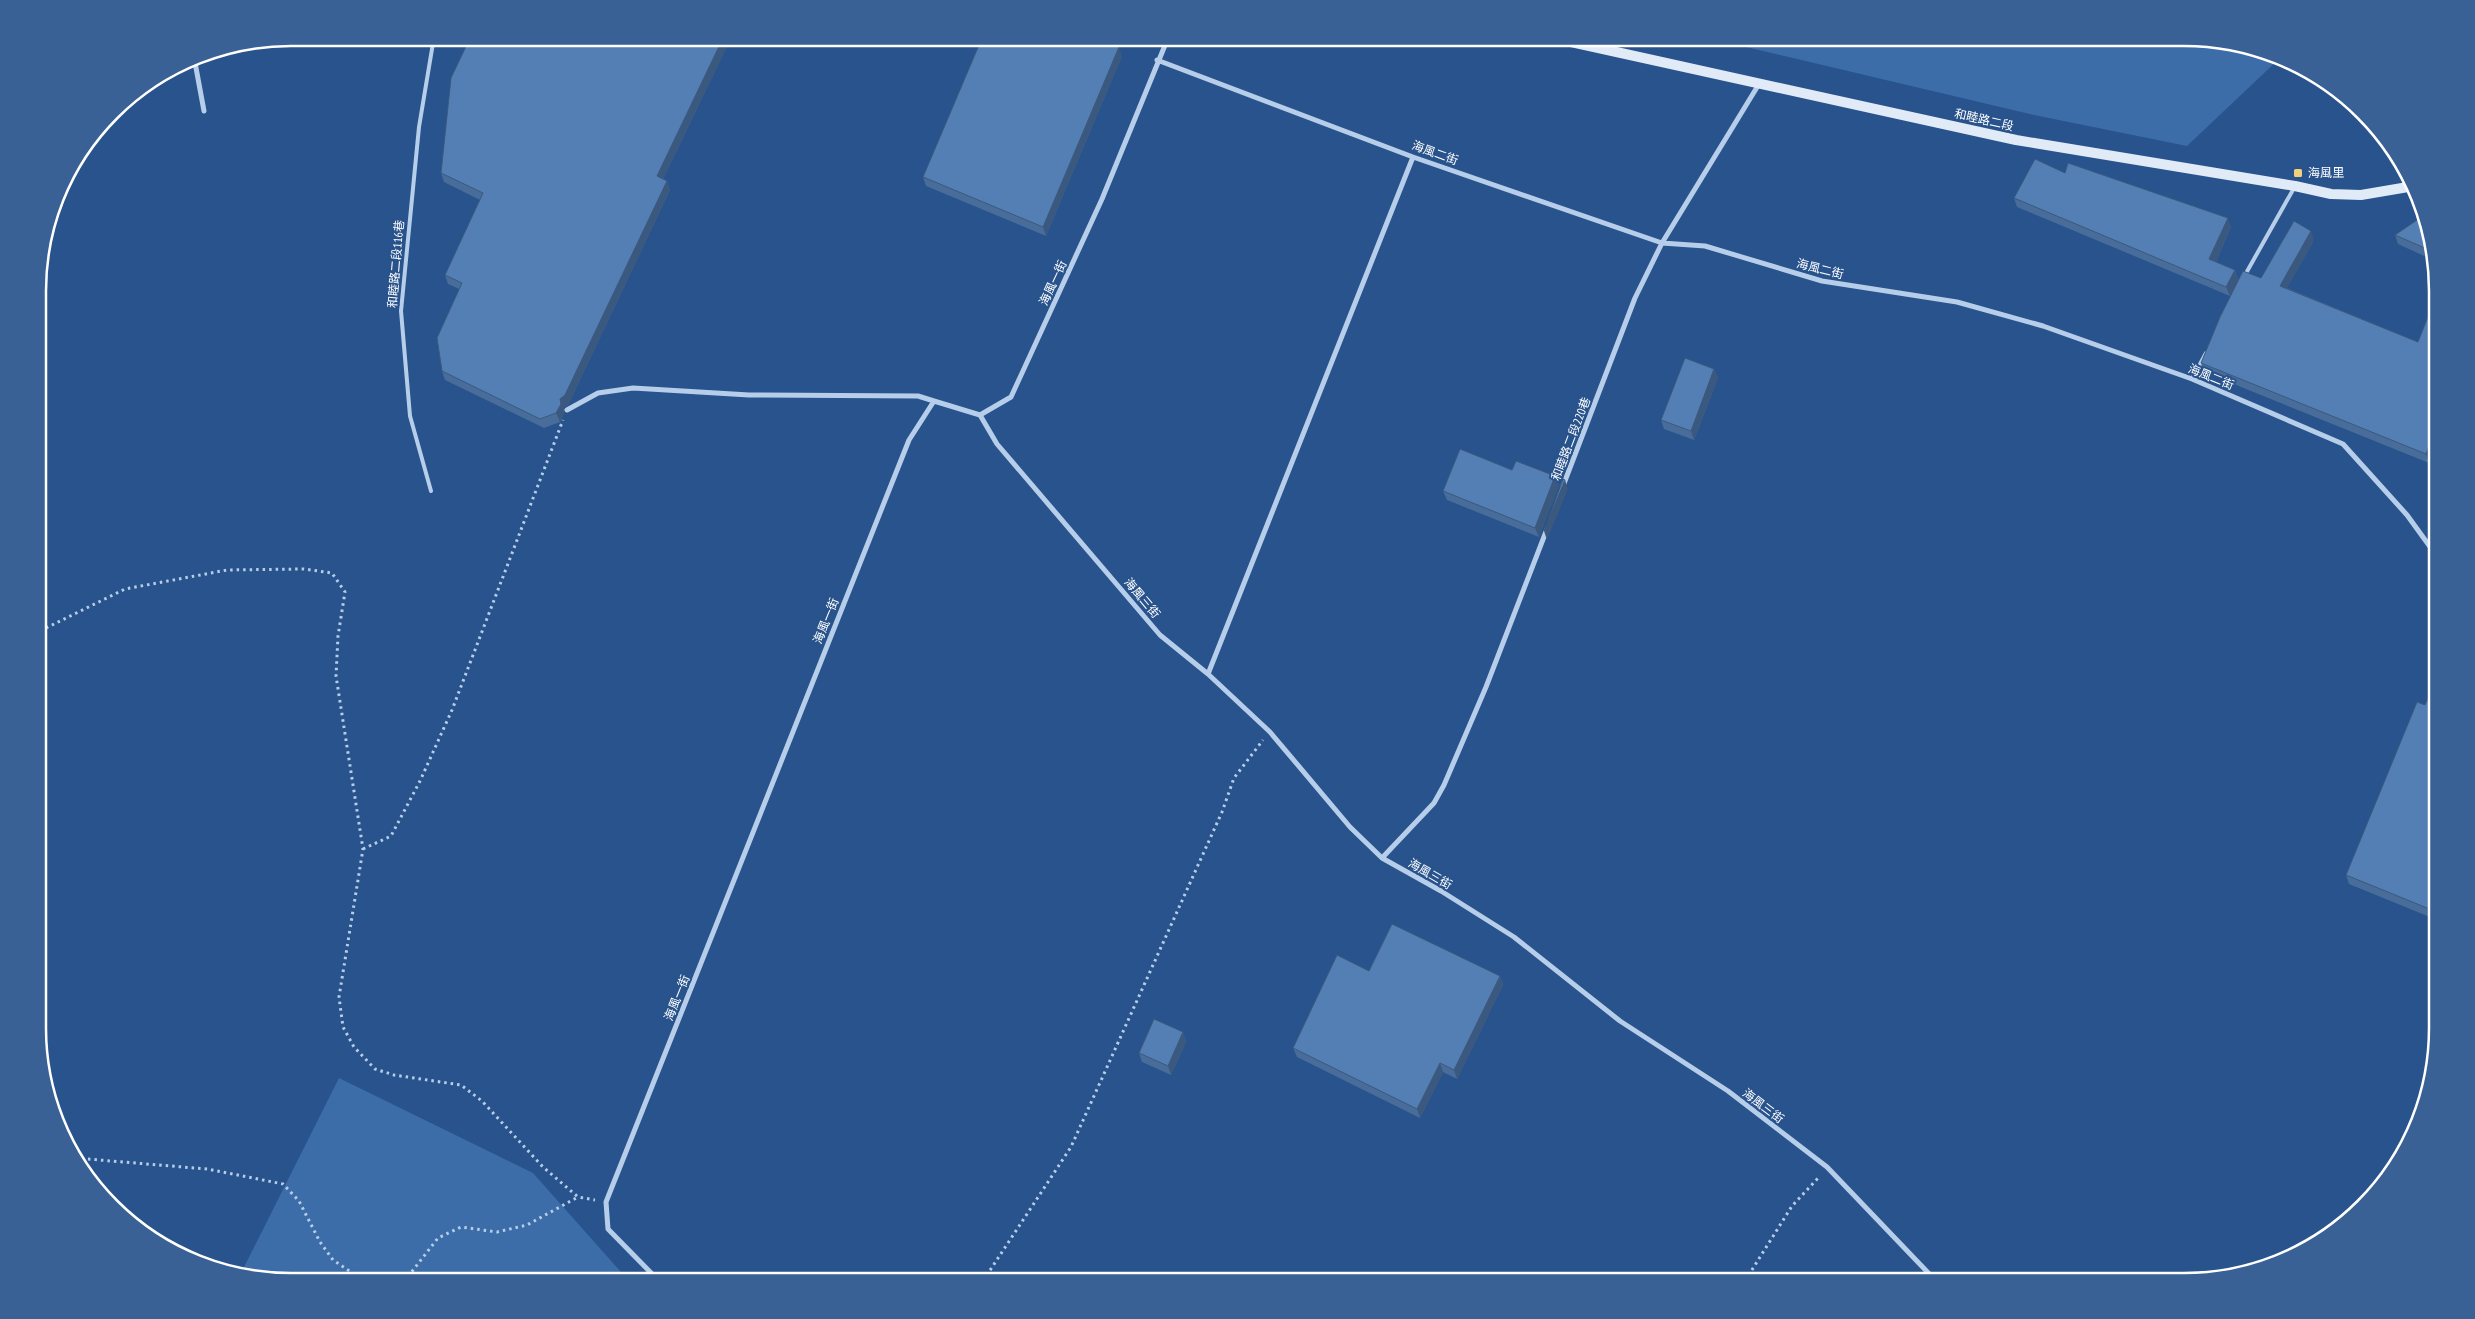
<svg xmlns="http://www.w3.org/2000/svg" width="2475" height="1319" font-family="'PT Sans Narrow','Noto Sans TC',sans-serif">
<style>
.green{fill:#3c6da8}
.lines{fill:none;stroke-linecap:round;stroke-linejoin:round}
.path{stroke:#b7ceea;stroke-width:3;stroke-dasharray:2.5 4;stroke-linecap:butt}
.lane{stroke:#b7ceea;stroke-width:4}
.street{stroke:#b7ceea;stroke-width:5}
.secondary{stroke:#e1ebf8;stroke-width:10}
.wall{fill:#486d9b}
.shaded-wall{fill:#3b597e}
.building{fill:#547fb4;stroke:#3b597e}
.poi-dot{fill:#f2d07c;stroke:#28538c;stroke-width:2}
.labels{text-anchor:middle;stroke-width:4;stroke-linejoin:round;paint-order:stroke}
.street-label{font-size:12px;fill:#fff;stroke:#28538c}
.poi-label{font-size:12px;fill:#fff;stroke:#28538c;text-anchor:start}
.rim{fill:none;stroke:#fff;stroke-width:2.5}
</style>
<rect width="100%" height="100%" fill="#28538c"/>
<!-- green -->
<path class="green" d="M1708,38H2183L2249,46L2280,58L2187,146L2034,115Z
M339,1078L533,1173L629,1281H292L240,1275Z"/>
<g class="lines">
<!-- path -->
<path class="path" d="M46,628L125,589L227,570L304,569L332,573L345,592L338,636L336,676L363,849L339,997L343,1027L354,1047L375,1069L394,1075L461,1085L482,1101L543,1167L578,1197L595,1200
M363,849L391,836L420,781L452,710L563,420
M75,1158L207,1169L283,1184L299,1201L320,1242L333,1260L360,1278L379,1281
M395,1281L410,1274L438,1238L461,1227L497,1232L527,1225L578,1197
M983,1281L1071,1147L1222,812L1234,778L1263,740
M1745,1281L1792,1206L1820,1176"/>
<!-- lane -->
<path class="lane" d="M2245,275L2294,188
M2192,379L2206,353
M431,491L410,416L401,311L419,127L433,43L437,38"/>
<!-- street -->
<path class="street" d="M194,57L204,111
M1157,60L1413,157L1662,243L1705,246L1822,281L1957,302L2043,326L2192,379L2343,444L2407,515L2436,555
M567,410L598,393L633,388L749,395L918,396L934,401
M980,415L997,444L1160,635L1208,674L1270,732L1350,827L1382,858L1441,891L1514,937L1620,1021L1728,1091L1827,1167L1936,1281
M1563,486L1635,298L1662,243L1759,84
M1208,674L1413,157
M1382,858L1434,803L1444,785L1486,687L1547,529
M659,1281L608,1229L606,1202L909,440L934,401L980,415L1011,397L1102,199L1168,38"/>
<!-- secondary -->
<path class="secondary" d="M1553,38L2016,140L2295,186L2331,194L2361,195L2414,186"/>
</g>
<!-- wall -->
<path class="wall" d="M470,38H731L663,179L667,181L670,190L568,405L563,408L564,413L560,422L544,428L445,380L442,371L459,289L448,284L445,275L480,200L444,182L441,173Z
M1122,56L1046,236L926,186L923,177Z
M2065,173L2231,227L2216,262L2235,270L2238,279L2230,296L2017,207L2014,198Z
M2424,216L2435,259V261L2398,244L2395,235Z
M2314,240L2287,288L2418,342L2429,463L2204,372L2201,363Z
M1714,369L1718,378L1694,440L1664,429L1661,420Z
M1512,470L1559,485L1539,537L1447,500L1443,491Z
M2437,678V920L2349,884L2346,875L2425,705Z
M1369,971L1500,976L1503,985L1457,1079L1443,1072L1420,1118L1297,1057L1293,1048Z
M1183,1032L1186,1042L1171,1075L1142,1062L1139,1053Z"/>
<!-- shaded-wall -->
<path class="shaded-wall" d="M723,38H731L660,185L657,176Z
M1119,47L1122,56L1046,236L1043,227Z
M667,181L670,190L568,405L563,408L564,413L560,422L556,413L560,399Z
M2228,218L2231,227L2213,269L2209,259Z
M2311,231L2314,240L2283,295L2280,286Z
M2235,270L2238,279L2230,296L2226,287Z
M1714,369L1718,378L1694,440L1691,431Z
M2436,429V446L2429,463L2426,454Z
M1555,476L1559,485L1539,537L1535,528Z
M1565,480L1568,489L1547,540L1544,531Z
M1500,976L1503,985L1457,1079L1454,1070Z
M1183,1032L1186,1042L1171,1075L1168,1066Z
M1440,1063L1443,1072L1420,1118L1417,1109Z"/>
<!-- building -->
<path class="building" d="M470,38H723L657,176L667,181L565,395L560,399L561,404L556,413L540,419L442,371L437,338L462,283L445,275L483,193L441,173L451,78Z
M982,38H1097L1119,47L1043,227L923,177Z
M2035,159L2065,173L2068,163L2228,218L2209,259L2235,270L2226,287L2014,198Z
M2423,216H2424L2434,252L2395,235Z
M2294,221L2311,231L2280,286L2418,342L2435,299L2436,429L2426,454L2201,363L2220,317L2243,271L2261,278Z
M1685,358L1714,369L1691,431L1661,420Z
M1460,449L1512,470L1516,461L1555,476L1535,528L1443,491Z
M1563,479L1565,480L1544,531Z
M2437,678V912L2346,875L2417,702L2425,705Z
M1392,924L1500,976L1454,1070L1440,1063L1417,1109L1293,1048L1337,955L1369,971Z
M1154,1019L1183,1032L1168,1066L1139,1053Z"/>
<!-- markers -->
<rect class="poi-dot" x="2293" y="168" width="10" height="10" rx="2.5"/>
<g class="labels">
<!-- street labels -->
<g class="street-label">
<text transform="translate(1984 120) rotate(13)" y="4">和睦路二段</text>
<text transform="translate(1435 153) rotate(20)" y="4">海風二街</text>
<text transform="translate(396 264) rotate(-85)" y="4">和睦路二段116巷</text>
<text transform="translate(1820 269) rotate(14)" y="4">海風二街</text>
<text transform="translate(1053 283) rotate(-65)" y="4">海風一街</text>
<text transform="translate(2211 377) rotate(22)" y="4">海風二街</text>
<text transform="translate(1571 439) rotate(-69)" y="4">和睦路二段220巷</text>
<text transform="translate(1142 598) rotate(50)" y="4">海風三街</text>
<text transform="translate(826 621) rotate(-68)" y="4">海風一街</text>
<text transform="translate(1430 874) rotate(30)" y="4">海風三街</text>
<text transform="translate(677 998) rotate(-68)" y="4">海風一街</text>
<text transform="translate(1763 1106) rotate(37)" y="4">海風三街</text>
</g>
<!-- poi labels -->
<g class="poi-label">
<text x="2308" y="177">海風里</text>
</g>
</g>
<!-- crop -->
<path d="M0 0H2475V1319H0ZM291 46H2184A245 245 0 0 1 2429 291V1028A245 245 0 0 1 2184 1273H291A245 245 0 0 1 46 1028V291A245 245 0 0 1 291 46Z" fill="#396195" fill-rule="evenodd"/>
<path class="rim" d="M291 46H2184A245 245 0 0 1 2429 291V1028A245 245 0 0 1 2184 1273H291A245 245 0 0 1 46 1028V291A245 245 0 0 1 291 46Z"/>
</svg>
